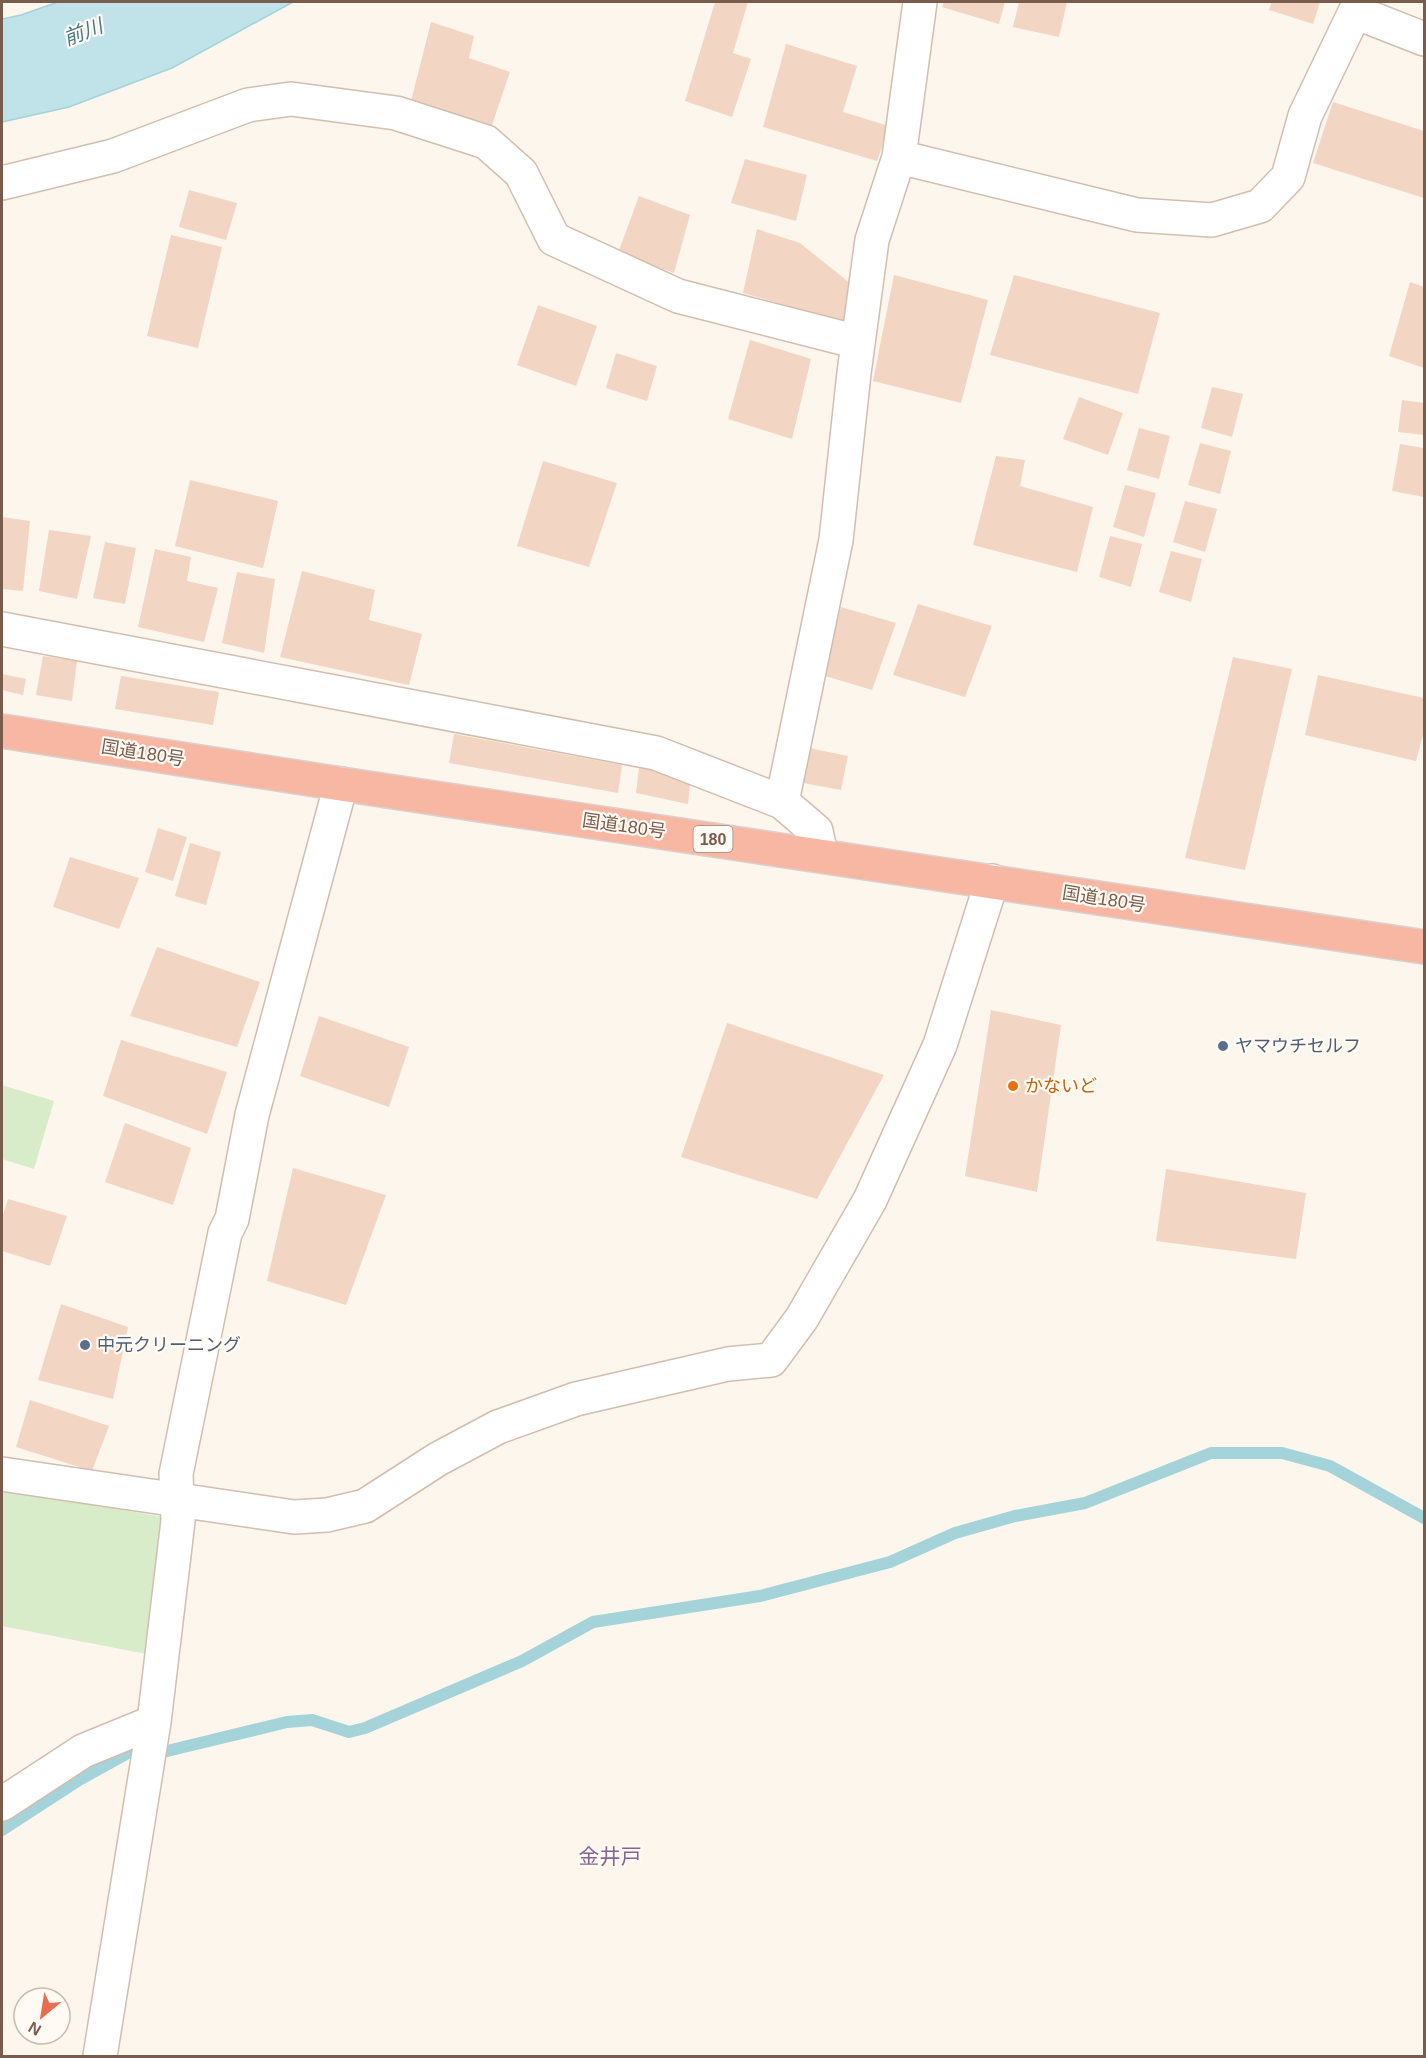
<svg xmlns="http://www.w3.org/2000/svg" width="1426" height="2058" font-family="Arial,'Noto Sans JP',sans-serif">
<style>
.green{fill:#d8ecc9}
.water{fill:#bfe3e8;stroke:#a5d3da;stroke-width:1.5}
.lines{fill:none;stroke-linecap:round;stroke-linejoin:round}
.stream{stroke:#a5d3da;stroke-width:12}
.building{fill:#f3d5c3}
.minor-casing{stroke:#d1beb0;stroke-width:36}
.highway-casing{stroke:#dad1cd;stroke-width:36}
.minor{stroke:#fff;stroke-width:33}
.highway{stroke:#f7b7a3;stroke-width:33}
.service-dot{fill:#5c6f8a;stroke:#fffaf3;stroke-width:2}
.food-dot{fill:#e8710a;stroke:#fffaf3;stroke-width:2}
.labels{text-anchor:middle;stroke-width:4.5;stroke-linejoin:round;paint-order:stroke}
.shield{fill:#fffaf3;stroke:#a28b7f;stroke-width:1.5}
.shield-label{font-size:16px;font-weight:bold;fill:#7a5c4d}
.street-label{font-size:18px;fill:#7a5c4d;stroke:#fffaf3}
.service-label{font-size:18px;fill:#4e5e75;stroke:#fffaf3;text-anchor:start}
.food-label{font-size:18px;fill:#c56008;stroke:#fffaf3;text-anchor:start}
.water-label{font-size:20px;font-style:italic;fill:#437c86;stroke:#fffaf3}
.quarter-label{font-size:21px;fill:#846695;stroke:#fffaf3}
</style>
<rect width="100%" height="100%" fill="#fdf6ec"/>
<!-- green -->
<path class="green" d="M2,1085L54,1101L34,1169L2,1159Z
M2,1490L164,1517L146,1654L2,1626Z"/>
<!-- water -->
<path class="water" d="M58,2H293L172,68L69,107L2,122V19L21,15Z"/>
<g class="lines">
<!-- stream -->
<path class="stream" d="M2,1830L79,1780L135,1749L163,1752L287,1722L312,1720L349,1732L365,1728L522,1661L593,1622L760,1596L890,1562L955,1533L1015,1516L1085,1503L1211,1453H1282L1330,1466L1424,1518"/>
</g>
<!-- building -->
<path class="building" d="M715,2H748L733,53L751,59L732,117L685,101Z
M944,2H1005L999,24L942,7Z
M1019,2H1067L1059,37L1013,27Z
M1272,2H1320L1313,24L1269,10Z
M431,22L474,36L469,58L510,72L492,125L411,101Z
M786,44L857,66L843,112L889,126L877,161L763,127Z
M1333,102L1424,131V198L1313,163Z
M745,159L807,175L796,221L731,203Z
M189,190L237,203L226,240L179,227Z
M639,196L690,215L674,273L618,253Z
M757,229L800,243L851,284L843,322L743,293Z
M171,235L222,247L198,348L147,336Z
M894,275L988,300L961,403L873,381Z
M1014,275L1160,313L1138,394L990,355Z
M1410,282L1424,287V368L1389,356Z
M538,305L597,326L576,386L517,365Z
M750,340L811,359L792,439L728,419Z
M616,353L657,366L647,401L606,388Z
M1212,387L1243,394L1232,437L1201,428Z
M1079,397L1123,413L1108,455L1063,439Z
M1402,400L1424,403V435L1398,432Z
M1139,428L1170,436L1159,479L1127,470Z
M1200,443L1231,451L1220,494L1188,485Z
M1400,444L1424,448V497L1392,491Z
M996,456L1025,460L1020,486L1093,507L1077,572L973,545Z
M543,461L617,483L589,567L517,546Z
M190,480L278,501L263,568L175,546Z
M1125,485L1156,493L1144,537L1113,527Z
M1185,501L1217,509L1205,552L1173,542Z
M2,517L30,521L23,591L2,589Z
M49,530L91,536L77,599L39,591Z
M1110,536L1142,544L1131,587L1099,577Z
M105,542L136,548L125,604L93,598Z
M155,549L191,557L187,581L218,588L204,642L138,627Z
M1171,551L1202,559L1191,602L1159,592Z
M302,571L375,590L369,620L422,634L409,685L280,657Z
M237,572L275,579L264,653L222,643Z
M918,604L992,626L965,697L893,675Z
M841,607L896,623L872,690L822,675Z
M43,656L77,661L72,701L36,695Z
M1233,657L1292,669L1245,870L1185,858Z
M2,674L26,679L23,695L2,690Z
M1318,675L1424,698V731L1416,761L1305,735Z
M121,676L219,692L213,725L115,709Z
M454,734L622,765L618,793L449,763Z
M809,748L848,756L841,790L803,783Z
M639,767L691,775L688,804L636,793Z
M158,828L187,837L173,881L145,872Z
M190,843L221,852L206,905L175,896Z
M70,857L139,878L119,929L53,907Z
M157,947L260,982L237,1047L130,1016Z
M991,1010L1061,1025L1037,1192L965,1176Z
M319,1016L409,1047L389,1107L300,1076Z
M727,1023L884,1075L817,1199L681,1157Z
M121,1040L227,1072L207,1134L103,1096Z
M125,1123L191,1148L173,1205L105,1182Z
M293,1168L386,1195L346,1305L267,1281Z
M1166,1169L1306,1193L1296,1259L1156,1241Z
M8,1199L67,1216L50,1266L2,1251V1219Z
M61,1304L128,1327L113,1399L38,1380Z
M30,1400L109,1426L92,1471L16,1447Z"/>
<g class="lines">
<!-- minor casing -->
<g class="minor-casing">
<path id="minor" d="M899,157L920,2
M2,183L113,156L248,105L291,99L396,113L486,142L521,173L554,239L678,296L858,342
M2,629L656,753L782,802L816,831L821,855
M782,802L836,540L854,373L872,240L899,157L1137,215L1212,220L1260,206L1288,177L1305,116L1355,12L1424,39
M2,1474L294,1517L327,1515L365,1506L438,1459L498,1427L576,1399L728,1364L771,1360L802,1318L870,1200L940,1045L992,881
M2,1804L83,1751L154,1722
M100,2056L154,1722L178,1521L176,1474L225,1233L232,1219L252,1115L341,784"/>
</g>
<!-- highway casing -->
<g class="highway-casing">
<path id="highway" d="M2,731L341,784L1424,947"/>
</g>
<!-- minor -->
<use href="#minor" class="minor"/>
<!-- highway -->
<use href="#highway" class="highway"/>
</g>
<!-- markers -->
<g class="service-dot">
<circle cx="1223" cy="1046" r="6"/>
<circle cx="85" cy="1345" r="6"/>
</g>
<circle class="food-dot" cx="1013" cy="1086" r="6"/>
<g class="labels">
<!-- shield labels -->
<rect class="shield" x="693.5" y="826" width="39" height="26" rx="4.5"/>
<g class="shield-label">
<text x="713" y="845">180</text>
</g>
<!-- street labels -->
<g class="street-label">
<text transform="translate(143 753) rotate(9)" y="6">国道180号</text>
<text transform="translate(624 826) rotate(8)" y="6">国道180号</text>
<text transform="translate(1104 899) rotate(9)" y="6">国道180号</text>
</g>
<!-- service labels -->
<g class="service-label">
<text x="1235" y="1052">ヤマウチセルフ</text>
<text x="97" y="1351">中元クリーニング</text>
</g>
<!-- food labels -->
<g class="food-label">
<text x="1025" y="1092">かないど</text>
</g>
<!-- water labels -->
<g class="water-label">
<text transform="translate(83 32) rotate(-21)" y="7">前川</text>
</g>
<!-- quarter labels -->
<g class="quarter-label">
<text x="610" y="1864">金井戸</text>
</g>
</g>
<!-- border -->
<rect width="1426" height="2058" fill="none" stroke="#7a5c4d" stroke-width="6"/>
<!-- north arrow -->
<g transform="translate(42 2016) rotate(210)"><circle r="28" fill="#fffaf3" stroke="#cabbb1" stroke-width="1.5"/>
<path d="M0-4.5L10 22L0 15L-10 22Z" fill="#e76f51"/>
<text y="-9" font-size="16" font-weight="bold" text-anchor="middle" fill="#7a5c4d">N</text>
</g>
</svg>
